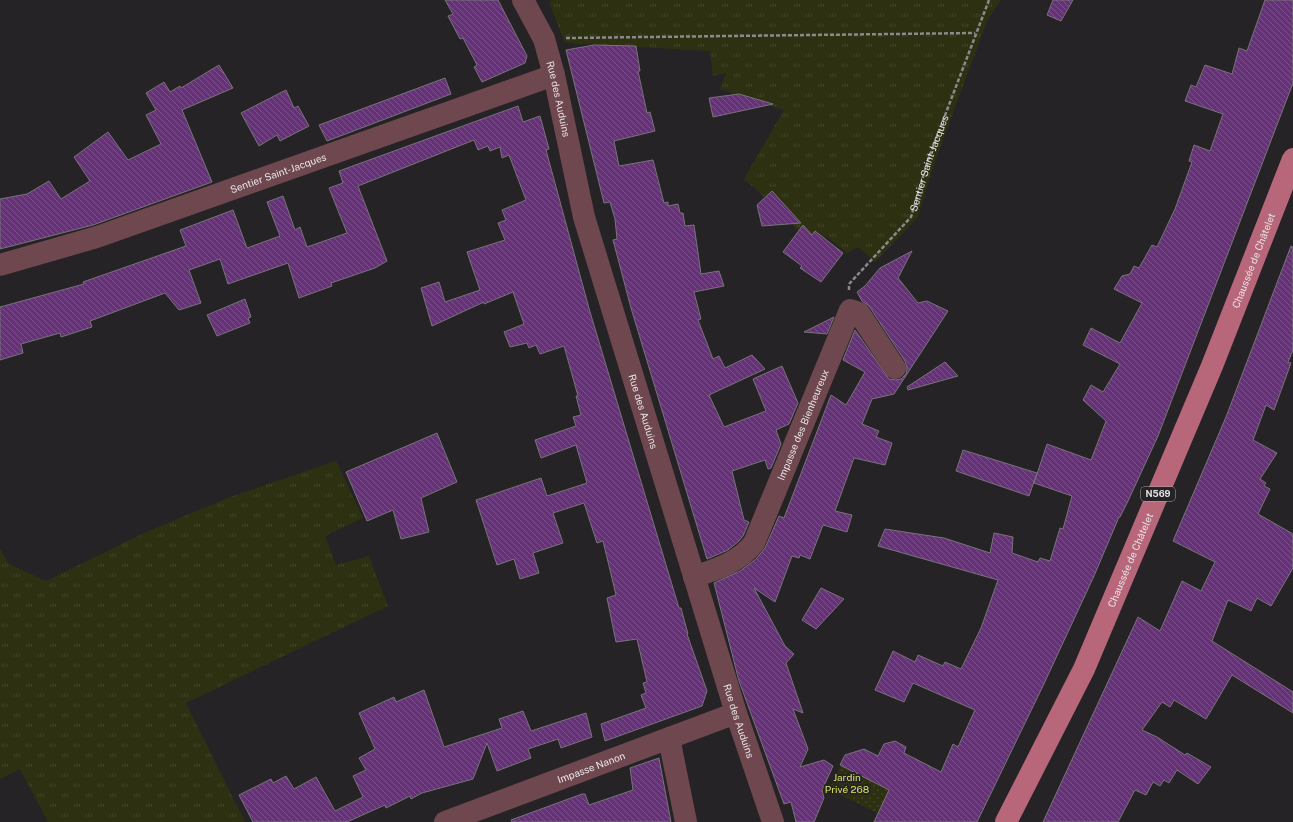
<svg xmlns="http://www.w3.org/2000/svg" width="1293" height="822" font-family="'Public Sans',sans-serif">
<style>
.grass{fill:url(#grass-tufts)}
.garden{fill:url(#garden-dots)}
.building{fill:url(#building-back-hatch);stroke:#777478}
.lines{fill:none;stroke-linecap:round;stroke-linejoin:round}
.path{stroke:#8b898c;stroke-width:2.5;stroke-dasharray:4 2;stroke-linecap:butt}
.minor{stroke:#6f474f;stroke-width:22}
.major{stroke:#b8677a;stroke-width:22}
.labels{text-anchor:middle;stroke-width:4;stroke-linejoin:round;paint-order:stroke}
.shield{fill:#252326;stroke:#adabad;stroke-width:1}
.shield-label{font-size:9px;font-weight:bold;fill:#e7e5e7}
.street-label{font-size:10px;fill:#e7e5e7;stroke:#252326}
.park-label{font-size:10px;fill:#d9e25f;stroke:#252326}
</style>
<defs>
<pattern id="grass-tufts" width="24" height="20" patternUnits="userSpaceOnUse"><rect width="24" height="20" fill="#2e3012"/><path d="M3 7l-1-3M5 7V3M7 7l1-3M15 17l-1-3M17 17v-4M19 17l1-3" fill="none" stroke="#424429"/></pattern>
<pattern id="garden-dots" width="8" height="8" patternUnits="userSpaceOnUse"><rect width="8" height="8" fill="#2e3012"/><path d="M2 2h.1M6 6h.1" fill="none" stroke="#424429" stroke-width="1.8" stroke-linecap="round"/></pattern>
<pattern id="building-back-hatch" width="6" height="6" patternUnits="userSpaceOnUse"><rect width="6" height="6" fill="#653278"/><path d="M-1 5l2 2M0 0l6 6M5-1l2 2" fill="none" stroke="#7b508b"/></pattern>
</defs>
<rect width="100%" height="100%" fill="#252326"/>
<!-- grass -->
<path class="grass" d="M553,0H1001L988,19L935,161L918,217L875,262L858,247L847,253L826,236L821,242L798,231L790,220L744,179L784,110L720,89L726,73L713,76L710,51L565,43L549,2Z
M336,461L363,518L325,536L336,565L369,556L388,606L186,703L245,822H48L20,769L0,779V549L9,564L46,581L144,533L230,497Z"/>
<!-- garden -->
<path class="garden" d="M841,765L904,799L895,822L829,789Z"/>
<!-- building -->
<path class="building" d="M445,0H498L527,56L525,63L482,82L474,67L477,65L463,38L460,39L448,16L453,14Z
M1053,0H1073L1061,21L1047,15Z
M1265,0H1293V83L1158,436L1128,501L1120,517H1119L1094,576L1042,688L977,822H874L889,790L840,765L845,755L864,749L878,756L884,744L895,741L906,747L904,753L941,772L953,744L958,747L975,710L913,683L904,702L875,690L893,651L915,662L918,655L943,666L945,662L961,669L981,628L998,580L878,546L885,529L944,538L990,553L994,533L1013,537L1012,553L1038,562L1040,558L1050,561L1060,528L1063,529L1072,496L1034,483L1047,444L1091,460L1106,421L1083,400L1091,385L1103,392L1120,364L1083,345L1091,328L1120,343L1142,303L1114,289L1122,276L1130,274L1134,266L1139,268L1152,245L1157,247L1175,209L1192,162L1189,161L1194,145L1210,151L1223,114L1185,101L1191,85L1196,87L1205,65L1232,74L1239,48L1247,51Z
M594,45L636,46L640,71H638L647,113L650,112L655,131L614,141L619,166L653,160L664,203L668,202V206L678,204L680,213H683L685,226L694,225L701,274L719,271L724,286L694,292L701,319L698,320L713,359L719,356L725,368L752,355L765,369L709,395L724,427L766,411L753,379L782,366L798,403L789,424L776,430L781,444L771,468L768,469L765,460L732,471L744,520L749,522L743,536L739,541L728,550L707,559L631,308L613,240L617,239L615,219L610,202L604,203L566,50Z
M219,65L233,88L182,110L212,182L93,225L0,249V199L27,194L49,181L61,199L90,181L74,157L108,132L128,160L161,144L146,115L156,110L146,93L164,82L170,92L180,86L181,88Z
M445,78L451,94L327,141L319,125Z
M286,90L294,108L298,106L309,126L280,141L277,135L259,146L241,113Z
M739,94L773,104L713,117L709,98Z
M518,106L523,122L540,116L549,149L546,150L590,312L679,608H681L688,634H687L707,691L702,706L605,741L601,724L646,708L641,695L646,693L643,683L647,682L637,639L616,642L607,598L616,595L603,541L597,543L584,503L553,513L563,543L533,553L539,573L520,579L514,559L497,565L476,500L541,478L547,496L587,483L576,445L541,458L535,440L576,426L573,417L581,415L576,396H578L564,346L540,354L536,345L529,348L527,343L510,347L504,332L524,324L513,292L484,304V302L432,326L421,288L439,282L445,302L480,290L467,252L505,240L498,223L506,220L502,210L526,200L509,155L502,158L500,147L490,151L488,146L478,150L474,140L358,186L387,261L375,268L331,283L332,286L299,298L288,263L228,284L220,259L189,270L201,303L179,310L165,293L90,321L92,327L61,337L60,333L21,344L23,353L0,360V307L84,284L83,282L186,246L180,230L233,210L247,248L280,236L267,202L283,196L295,230L300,227L307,247L347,233L329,188L343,183L339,171Z
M772,191L801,223L762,226L757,205Z
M803,225L812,235L815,231L843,253L821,282L800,268L802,266L783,252Z
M1291,246L1293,247V350L1288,362L1291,363L1274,410L1266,405L1253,440L1277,453L1260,479L1266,483L1264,486L1270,489L1258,514L1293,534V568L1271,606L1257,598L1251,611L1228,600L1212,641L1293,692V713L1232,675L1206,719L1174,700L1170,707L1162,702L1142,730L1157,737L1185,755L1187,753L1211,767L1198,784L1177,770L1169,783L1164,780L1160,786L1153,782L1146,795L1135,790L1118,822H1043L1138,617L1160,631L1182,581L1201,591L1215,562L1173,541L1226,417Z
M912,251L898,278L918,303L927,301L948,311L894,394L872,399L862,424L879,431L876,437L892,443L885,465L854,458L835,511L852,515L847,532L823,525L810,559L800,555L799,558L792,556L775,602L754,588L785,646L794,654L786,663L803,713L793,709L808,749L800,767L824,760L833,766L822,790L824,798L814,822H796L791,802L784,804L739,681L714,583L740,571L756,559L765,548L779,516L784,518L831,395L846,405L865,372L843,360L855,330L889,379L896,380L901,379L906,374L907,368L905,361L869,306L862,301L857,292L865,286L880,268Z
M245,299L251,317L248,318L250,323L217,336L207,315Z
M834,317L827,334L804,332Z
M945,362L958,376L908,390L907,387Z
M437,433L457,482L421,498L429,532L401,539L393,510L367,521L346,472Z
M963,450L1037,473L1029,496L956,471Z
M821,588L844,599L816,629L802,620Z
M424,690L444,747L502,728L499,719L523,711L531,731L586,713L592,737L561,748L558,739L528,749L531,758L497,771L487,743L473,779L422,793L411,799L410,796L386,808L385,805L347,822H253L239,795L271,779L273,783L286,776L294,789L316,777L335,811L363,797L353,776L366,770L359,758L375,749L359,713L394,697L396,702Z
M659,758L671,822H512L511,820L582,794H585L589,805L633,790L630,768Z"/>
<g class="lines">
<!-- path -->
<g class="path">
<path d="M566,38L975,33"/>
<path id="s1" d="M849,290V284L911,217L928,160L989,0"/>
</g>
<!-- minor -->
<g class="minor">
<path id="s2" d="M523,0L544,39L554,75L584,217L736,713L773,822"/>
<path id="s3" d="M0,265L97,237L554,75"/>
<path id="s4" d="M694,577C717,569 738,563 754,543L850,310L859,313L895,368"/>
<path d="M669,738L686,822"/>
<path id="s5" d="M445,822L736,713"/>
</g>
<!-- major -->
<path class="major" id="s6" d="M1006,822L1084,669L1212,366L1293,159"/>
</g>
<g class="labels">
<!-- shield labels -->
<rect class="shield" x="1141" y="487" width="34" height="14" rx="3"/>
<g class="shield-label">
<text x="1158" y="497">N569</text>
</g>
<!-- street labels -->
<g class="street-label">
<text dy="4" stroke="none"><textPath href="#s2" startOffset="106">Rue des Auduins</textPath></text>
<text dy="4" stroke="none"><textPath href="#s1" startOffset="154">Sentier Saint-Jacques</textPath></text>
<text dy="4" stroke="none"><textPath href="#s3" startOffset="293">Sentier Saint-Jacques</textPath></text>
<text dy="4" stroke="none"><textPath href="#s6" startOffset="614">Chaussée de Châtelet</textPath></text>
<text dy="4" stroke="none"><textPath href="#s2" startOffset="430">Rue des Auduins</textPath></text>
<text dy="4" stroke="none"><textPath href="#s4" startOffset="198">Impasse des Bienheureux</textPath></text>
<text dy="4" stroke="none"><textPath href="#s6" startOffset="290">Chaussée de Châtelet</textPath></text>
<text dy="4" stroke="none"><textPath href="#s2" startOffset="754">Rue des Auduins</textPath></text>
<text dy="4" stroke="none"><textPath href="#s5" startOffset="156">Impasse Nanon</textPath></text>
</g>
<!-- park labels -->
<g class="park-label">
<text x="847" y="781">Jardin<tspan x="847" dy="12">Privé 268</tspan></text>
</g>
</g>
</svg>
